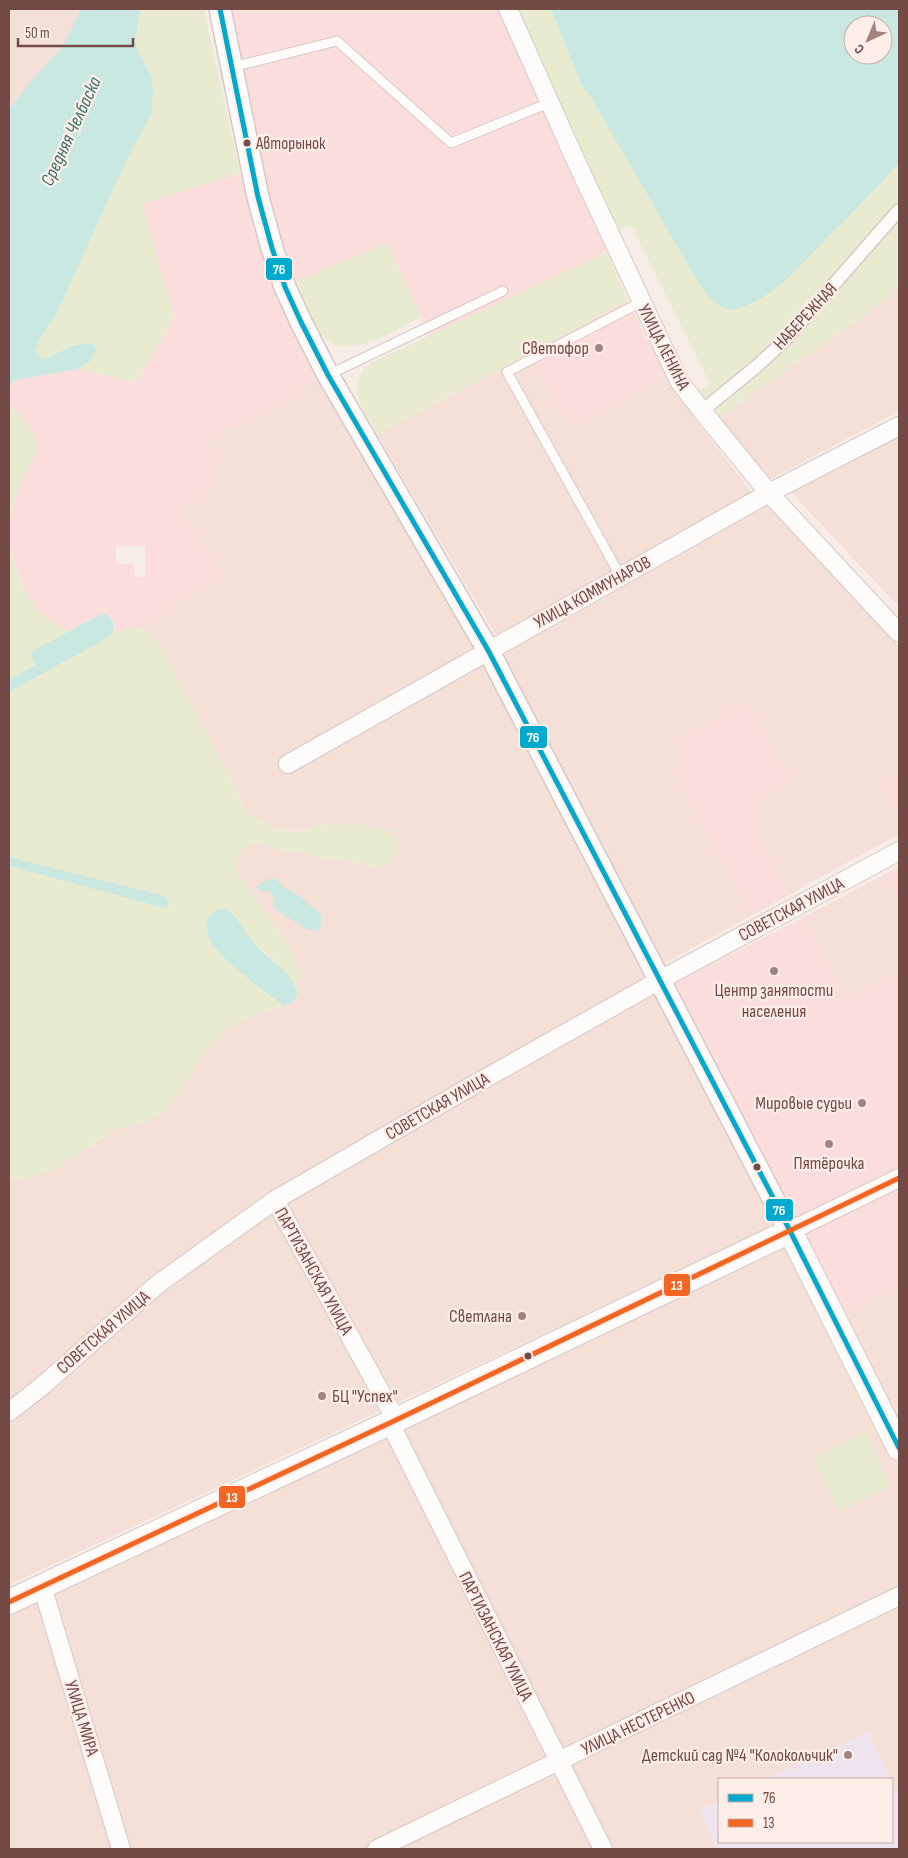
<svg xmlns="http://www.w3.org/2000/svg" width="908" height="1858" font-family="'Sofia Sans Condensed',sans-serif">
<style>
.residential{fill:#f4e0d7}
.commercial{fill:#fbdedc;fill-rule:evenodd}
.education{fill:#eee4f0}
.green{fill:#e9ebd0}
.water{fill:#c8e8e1;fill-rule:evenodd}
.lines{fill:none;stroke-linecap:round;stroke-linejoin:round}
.service-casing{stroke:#d8c8c5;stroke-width:11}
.pedestrian-casing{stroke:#d8c8c5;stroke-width:15}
.minor-casing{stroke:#d8c8c5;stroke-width:20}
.tertiary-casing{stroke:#d8c8c5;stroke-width:24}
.secondary-casing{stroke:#d8c9c6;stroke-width:26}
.service{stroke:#fefcfb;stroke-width:9}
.pedestrian{stroke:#fefcfb;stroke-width:12}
.minor{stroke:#fefcfb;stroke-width:18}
.tertiary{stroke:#fefcfb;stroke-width:21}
.secondary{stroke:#fefcfb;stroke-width:24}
.bus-1-casing{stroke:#ffeee7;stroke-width:9}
.bus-2-casing{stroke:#ffeee7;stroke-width:9}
.bus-1{stroke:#00a9ce;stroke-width:5}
.bus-2{stroke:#f26522;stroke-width:5}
.bus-dot{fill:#744a47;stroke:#ffeee7;stroke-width:2}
.poi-dot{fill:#a2837f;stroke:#ffeee7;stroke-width:2}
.labels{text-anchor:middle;stroke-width:4.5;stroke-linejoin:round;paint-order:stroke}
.bus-label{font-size:17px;fill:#744a47;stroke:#ffeee7;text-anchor:start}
.street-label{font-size:18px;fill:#744a47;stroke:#ffeee7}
.poi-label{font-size:18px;fill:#744a47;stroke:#ffeee7;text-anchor:end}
.water-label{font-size:19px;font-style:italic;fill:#38746d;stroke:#ffeee7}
.line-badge{stroke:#ffeee7;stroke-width:2}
.badge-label{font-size:14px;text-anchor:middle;font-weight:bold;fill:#fff}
</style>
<rect width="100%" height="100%" fill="#f7ece6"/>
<!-- residential -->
<path class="residential" d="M9,9H81L62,48L36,75L9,109Z
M899,284V411L767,481L717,419L876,307Z
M530,353L570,425L666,376L695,419L752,493L497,637L377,434Z
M317,379L475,643L778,1224L9,1585V1179L27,1178L94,1144L113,1130L143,1124L183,1086L203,1054L224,1031L243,1020L261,1013L298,993L296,985L301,973L295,959L289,946L236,871V860L240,852L252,843L266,845L290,853L303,851L315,857L355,862L374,868L398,850L396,840L390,833L365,826L345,825H320L297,832L276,829L255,818L244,809L234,785L151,632L133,627L222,575L181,511L213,483L208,441Z
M899,436V607L790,491Z
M769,505L899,646V772L882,786L899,816V834L663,964L499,656Z
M886,874L899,897V973L844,999L804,917Z
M789,1243L899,1466V1797L868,1732L766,1779H719V1801L699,1811L717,1849H9V1613Z
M899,1285V1428L841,1313Z"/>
<!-- commercial -->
<path class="commercial" d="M231,9H500L568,167L607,252L429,336L387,244L297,281L284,256L272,219Z
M240,173L276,289L289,323L317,379L208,441L213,483L181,511L222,575L133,627L113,632V621L99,615L70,631L59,627L42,615L29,599L16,568L10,545L9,523L17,491L37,450L23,418L9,405V387L15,380L78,369L136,382L174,317L141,204ZM116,546H145V577H134V564H116Z
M628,301L666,376L570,426L530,353Z
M746,702L790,780L759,799L761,845L788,895L752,915L672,767L685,760L676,742Z
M899,772V816L882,786Z
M899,867V897L886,874Z
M804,917L844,999L899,973V1171L794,1220L673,984Z
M899,1189V1285L841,1313L802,1236Z"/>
<!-- education -->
<path class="education" d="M868,1732L891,1779H766Z
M892,1781L899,1797V1849H717L699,1811L719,1801V1842H892Z"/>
<!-- green -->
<path class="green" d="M140,9H204L240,173L142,204L174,317L136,382L78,369L90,361L96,351L93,344C77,341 60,352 46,359L38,356L34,350L41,337L56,315L127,159L151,115V75L139,54L135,41Z
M517,9H551L582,86L590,96L699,284L708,295L724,308L733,309L743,306L785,280L870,196L899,163V284L876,307L717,419L695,392L710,384L631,225L615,232Z
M387,243L421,317C394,330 342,367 319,331C310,316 304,297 297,281Z
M607,252L628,301L377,434C363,409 342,383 373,362Z
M9,405L23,418L34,435L37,450L17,491L9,523Z
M9,536C12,574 32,618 70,631L31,652L35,665L9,680Z
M133,627L151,632L159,644L234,785C237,792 240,804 245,809C257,822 279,833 297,832C305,832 314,826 322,825C338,824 378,822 391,833C396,837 397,844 398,850L389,863L374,868L355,862L315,857L303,851L290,853L266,845L252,843C240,852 236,856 236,871L289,946L301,973L296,985L273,959L250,939L209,937C229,965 256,987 284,1006L243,1020L224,1031L203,1054L183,1087L165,1111L143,1124L113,1130L54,1170L27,1178L9,1179V866L164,908L170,904L165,896L12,858L9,856V692L104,640L113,632Z
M865,1432L891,1486L839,1512L813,1457Z"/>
<!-- water -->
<path class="water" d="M81,9H140L135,41L139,54L151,75L153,91L151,115L127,159L56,315L41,337L35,350L38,356L46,359C60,352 77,341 93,344L96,351L90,361L78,369L15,380L9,387V109L36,75L62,48Z
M551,9H899V163C875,191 848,217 822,243C807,258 793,276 776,288C765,296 745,310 731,309C716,308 707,295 699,284L590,96L582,86ZM853,25H883V55H853Z
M107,614L113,621V632L104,640L9,692V680L35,665L31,652L99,615Z
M9,856L13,858L165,896L170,904L164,908L9,866Z
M267,879H276L283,887L301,897L321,915V924L318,931C314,931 313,932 310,930C305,928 275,910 273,907L274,897L270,891H260L257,887Z
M226,909C238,916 241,928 250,938C264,958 291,969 298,993L293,1002L284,1006C265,992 218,958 209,938C207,933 208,925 207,919L214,911Z"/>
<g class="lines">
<!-- service casing -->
<g class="service-casing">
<path id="service" d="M232,67L337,41L451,143L549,103
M328,375L503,291
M621,577L507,372L641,302"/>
</g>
<!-- pedestrian casing -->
<g class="pedestrian-casing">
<path id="pedestrian" d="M702,411L757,366L786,339L899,210"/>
</g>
<!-- minor casing -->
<g class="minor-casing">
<path id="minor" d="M508,9L574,157L679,381L702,411L769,493L899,633
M288,764L769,493L899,426
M275,1200L396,1420
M790,1231L899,1178
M9,1412L41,1387L158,1284L275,1200L470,1087L660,980L899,851
M390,1423L603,1849
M42,1586L121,1849
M377,1849L899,1596"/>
</g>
<!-- tertiary casing -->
<g class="tertiary-casing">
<path id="tertiary" d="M220,9L258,197L272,248L285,287L301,322L328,375L488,650L790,1231"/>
</g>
<!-- secondary casing -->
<g class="secondary-casing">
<path id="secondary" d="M9,1602L396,1420L790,1231L899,1448"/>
</g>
<!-- service -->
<use href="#service" class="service"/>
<!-- pedestrian -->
<use href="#pedestrian" class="pedestrian"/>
<!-- minor -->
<use href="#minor" class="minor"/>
<!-- tertiary -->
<use href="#tertiary" class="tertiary"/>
<!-- secondary -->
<use href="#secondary" class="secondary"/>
<!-- bus-1 casing -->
<g class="bus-1-casing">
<path id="bus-1" d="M220,9L258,197L272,248L285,287L301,322L328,375L488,650L780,1211L899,1448"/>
</g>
<!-- bus-2 casing -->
<g class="bus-2-casing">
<path id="bus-2" d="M9,1602L396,1420L899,1178"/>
</g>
<!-- bus-1 -->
<use href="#bus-1" class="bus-1"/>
<!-- bus-2 -->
<use href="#bus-2" class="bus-2"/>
</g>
<!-- markers -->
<g class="bus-dot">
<circle cx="247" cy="143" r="4.5"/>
<circle cx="757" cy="1167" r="4.5"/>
<circle cx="528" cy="1356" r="4.5"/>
</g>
<g class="poi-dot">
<circle cx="599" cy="348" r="5"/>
<circle cx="774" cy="971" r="5"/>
<circle cx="862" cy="1103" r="5"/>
<circle cx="829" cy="1144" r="5"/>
<circle cx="522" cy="1316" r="5"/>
<circle cx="322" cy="1396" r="5"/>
<circle cx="848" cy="1755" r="5"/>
</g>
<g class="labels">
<!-- bus labels -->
<g class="bus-label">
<text x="256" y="149">Авторынок</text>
</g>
<!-- street labels -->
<g class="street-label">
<text transform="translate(805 316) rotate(-47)" y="6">НАБЕРЕЖНАЯ</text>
<text transform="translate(664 347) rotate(63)" y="6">УЛИЦА ЛЕНИНА</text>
<text transform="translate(592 592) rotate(-29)" y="6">УЛИЦА КОММУНАРОВ</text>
<text transform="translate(791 909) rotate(-28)" y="6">СОВЕТСКАЯ УЛИЦА</text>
<text transform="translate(437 1106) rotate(-30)" y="6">СОВЕТСКАЯ УЛИЦА</text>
<text transform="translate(314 1271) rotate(61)" y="6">ПАРТИЗАНСКАЯ УЛИЦА</text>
<text transform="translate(103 1332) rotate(-41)" y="6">СОВЕТСКАЯ УЛИЦА</text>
<text transform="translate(496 1636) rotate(63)" y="6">ПАРТИЗАНСКАЯ УЛИЦА</text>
<text transform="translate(82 1718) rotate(73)" y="6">УЛИЦА МИРА</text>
<text transform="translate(638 1723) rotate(-26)" y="6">УЛИЦА НЕСТЕРЕНКО</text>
</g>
<!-- poi labels -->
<g class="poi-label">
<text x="589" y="354">Светофор</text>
<text x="774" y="996" text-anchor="middle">Центр занятости<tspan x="774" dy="21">населения</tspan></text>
<text x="852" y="1109">Мировые судьи</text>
<text x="829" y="1169" text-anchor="middle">Пятёрочка</text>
<text x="512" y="1322">Светлана</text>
<text x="332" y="1402" text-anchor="start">БЦ "Успех"</text>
<text x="838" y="1761">Детский сад №4 "Колокольчик"</text>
</g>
<!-- water labels -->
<g class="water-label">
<text transform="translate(70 131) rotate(-65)" y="7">Средняя Челбаска</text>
</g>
</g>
<g class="line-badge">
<rect x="265" y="257" width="28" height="24" rx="5" fill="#00a9ce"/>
<rect x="519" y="725" width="29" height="24" rx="5" fill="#00a9ce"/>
<rect x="765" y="1198" width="29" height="24" rx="5" fill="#00a9ce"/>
<rect x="663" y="1273" width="28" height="24" rx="5" fill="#f26522"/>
<rect x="218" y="1485" width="28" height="24" rx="5" fill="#f26522"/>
</g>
<g class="badge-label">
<text x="279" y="274">76</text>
<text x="533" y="742">76</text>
<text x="779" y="1215">76</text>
<text x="677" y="1290">13</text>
<text x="232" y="1502">13</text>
</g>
<!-- border -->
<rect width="908" height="1858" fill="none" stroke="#744a47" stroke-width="20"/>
<!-- legend -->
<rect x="718" y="1778" width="175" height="65" fill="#ffeee7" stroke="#c7aca7"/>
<rect x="728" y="1794" width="25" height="8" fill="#00a9ce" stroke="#c7aca7"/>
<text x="763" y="1803" font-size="15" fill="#744a47">76</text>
<rect x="728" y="1819" width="25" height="8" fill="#f26522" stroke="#c7aca7"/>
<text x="763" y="1828" font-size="15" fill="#744a47">13</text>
<!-- north arrow -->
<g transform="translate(868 40) rotate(224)"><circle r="24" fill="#ffeee7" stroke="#c7aca7"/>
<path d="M0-4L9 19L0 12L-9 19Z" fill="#a2837f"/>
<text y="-8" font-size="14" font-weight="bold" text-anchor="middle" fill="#744a47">С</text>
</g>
<!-- scale -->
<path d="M18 38v8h115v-8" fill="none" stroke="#744a47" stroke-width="2.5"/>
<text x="25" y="38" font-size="15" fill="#744a47" stroke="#ffeee7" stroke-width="4" paint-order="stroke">50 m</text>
</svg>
